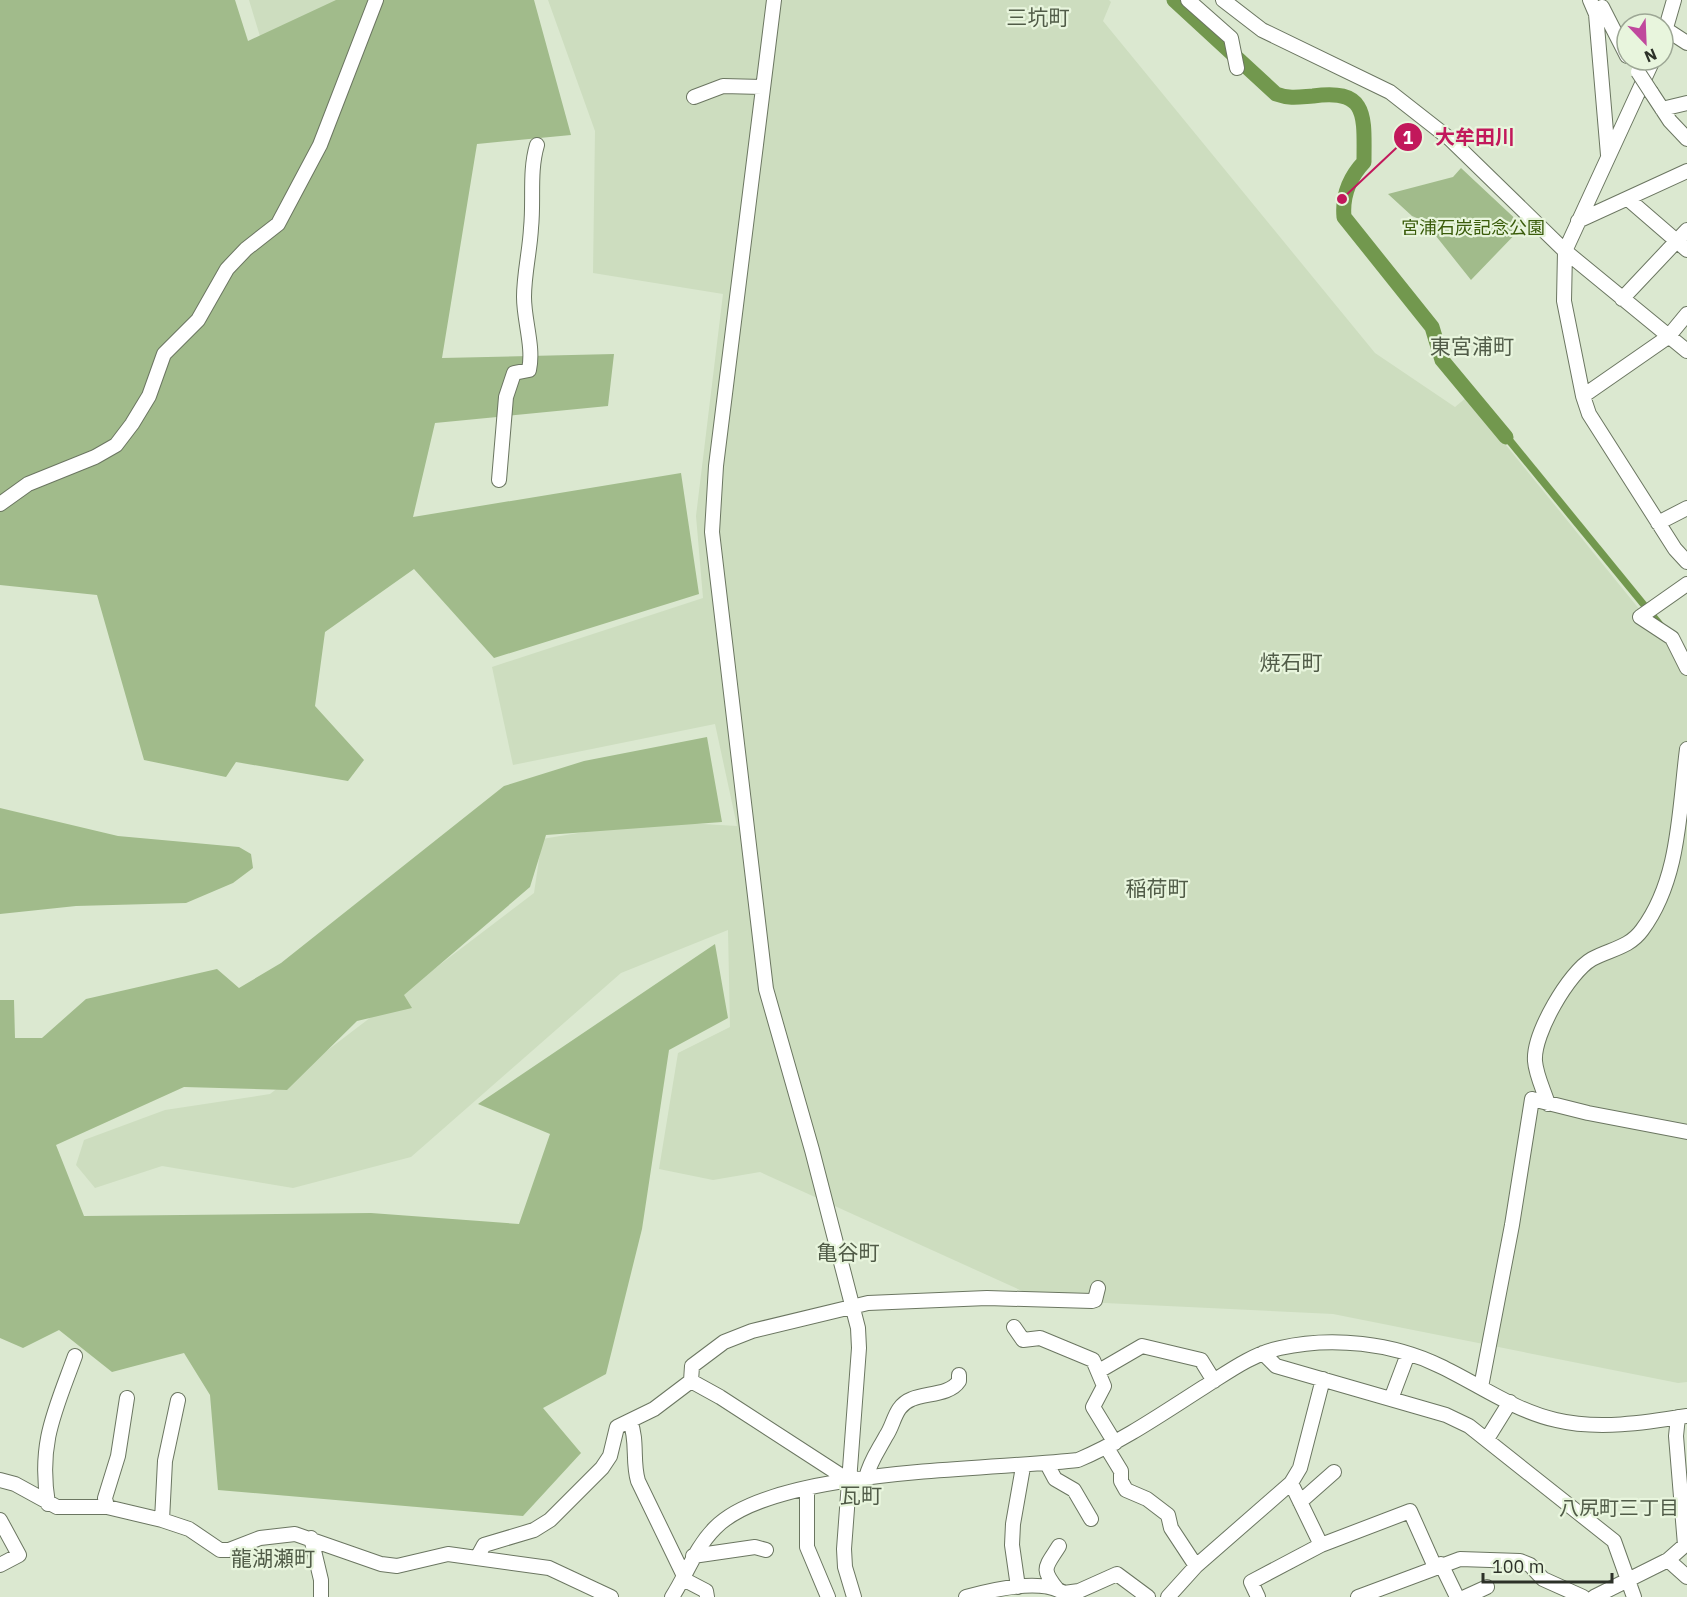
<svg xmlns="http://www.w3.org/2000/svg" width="1687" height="1597" font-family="'IBM Plex Sans','Noto Sans JP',sans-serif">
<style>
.built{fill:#cdddbf}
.green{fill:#a1bb8b}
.water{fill:#72984e}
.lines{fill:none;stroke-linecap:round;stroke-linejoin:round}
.river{stroke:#72984e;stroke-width:15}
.minor-casing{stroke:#6b7661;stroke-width:16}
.minor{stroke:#fff;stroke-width:14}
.minor-bridge-casing{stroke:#6b7661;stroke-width:16;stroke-linecap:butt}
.minor-bridge{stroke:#fff;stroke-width:14}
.labels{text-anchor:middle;stroke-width:4.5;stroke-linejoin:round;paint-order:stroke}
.park-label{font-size:18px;fill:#3a5c0b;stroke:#e8f5dd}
.neighbourhood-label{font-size:20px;fill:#515c48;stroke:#e8f5dd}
.quarter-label{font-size:21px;fill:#515c48;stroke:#e8f5dd}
.leader{fill:none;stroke:#c2185b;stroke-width:2}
.callout-dot{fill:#c2185b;stroke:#e8f5dd;stroke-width:2}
.mark-label{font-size:18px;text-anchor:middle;font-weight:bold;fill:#fff}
.callout-label{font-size:20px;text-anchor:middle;font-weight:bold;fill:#c2185b;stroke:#e8f5dd;stroke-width:4.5;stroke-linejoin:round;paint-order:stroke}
</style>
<rect width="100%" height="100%" fill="#dbe8d0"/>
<!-- built -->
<path class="built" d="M249,0H354L262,43Z
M548,0H1109L1111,2L1103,21L1375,353L1455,407L1467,397L1687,668V1382L1678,1383L1333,1314L1042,1300L760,1172L713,1180L659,1169L678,1053L730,1027L728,930L621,973L411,1157L293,1188L162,1166L95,1188L76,1165L84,1140L165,1110L270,1094L534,893L542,839L651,821L737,826L715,724L513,765L492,667L703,598L696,516L723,294L593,273L595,131Z"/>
<!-- green -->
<path class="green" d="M0,0H235L248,41L336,0H534L571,135L477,144L442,358L614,354L608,406L435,423L413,517L681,473L699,594L494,658L414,569L325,632L315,706L364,760L348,781L236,762L226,777L144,760L97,595L0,585Z
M1461,168L1523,226L1471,280L1424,221L1412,216L1388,194L1453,177Z
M707,737L722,822L546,835L530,887L404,995L412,1008L357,1021L287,1090L184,1087L56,1145L84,1216L371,1213L519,1224L550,1134L478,1104L715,944L728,1018L669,1050L642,1229L606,1374L543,1408L581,1453L523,1516L218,1490L210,1395L184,1353L112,1372L59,1330L23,1348L0,1338V1000H14L15,1038H42L86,999L217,969L239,988L281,963L504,786L584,761Z
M0,808L118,836L239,847L251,854L253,868L233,883L186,903L76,906L0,914Z"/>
<!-- water -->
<path class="water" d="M1493,414L1687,652V663L1495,429Z"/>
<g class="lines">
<!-- river -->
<path class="river" d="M1174,0L1276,94C1290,99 1299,97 1313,96C1369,88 1364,117 1364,162C1349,178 1342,195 1344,217L1432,327L1442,360L1506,437"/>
<!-- minor casing -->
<g class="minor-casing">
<path id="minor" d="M774,0L716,466L712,532L766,989L812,1150L858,1328L859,1348L844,1549L845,1567L854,1597
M1188,0L1231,38L1237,68
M1223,0L1262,30L1390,92L1450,139L1565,251L1687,351
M1590,0L1596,14L1608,155
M1602,7L1627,56
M1667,30L1687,43
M1663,38L1674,0
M1653,60L1565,251L1564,301L1583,396L1589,414L1675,549L1687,562
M1651,92L1670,121L1687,139
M694,97L723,86L762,87
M1662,109L1687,103
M1628,199L1687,250
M1578,221L1687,171
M1622,299L1687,230
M1583,396L1668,337L1687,314
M499,480L506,397L514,373L529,370C534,347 524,321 524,297C524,274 530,250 531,228C534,200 529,172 537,145
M0,504L28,484L95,457L116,445L132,424L149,396L164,354L198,320L227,269L246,249L278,224L320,145L376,0
M1658,523L1687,508
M1687,584L1640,617L1672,638L1687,668
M1548,1104C1544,1091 1536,1075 1535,1061C1533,1034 1569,972 1592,959C1610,949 1629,948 1642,930C1680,879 1679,810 1687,749
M1014,1327L1023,1340L1040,1338L1093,1360L1104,1386L1093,1407L1115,1443
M1263,1353L1276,1366L1446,1415L1469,1426L1614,1541L1634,1597
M1099,1371L1142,1346L1201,1360L1214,1381
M691,1381L720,1397L848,1480
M1481,1387L1512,1225L1532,1099L1588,1113L1687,1132
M1391,1399L1408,1354
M630,1421C638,1441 632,1461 638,1481L684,1576
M1487,1439L1510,1402
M1107,1448L1121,1471V1481L1126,1490L1147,1499L1168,1515L1171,1528L1196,1566
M1047,1464L1055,1479L1074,1490L1091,1519
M866,1478C870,1461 878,1451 886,1436C895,1423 894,1406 912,1399C926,1393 950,1395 959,1381V1375
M0,1480L15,1484L57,1507H107L162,1520L189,1529L220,1550H229L260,1538L295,1534L381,1564L397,1566L448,1554L549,1568L611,1597
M1291,1483L1321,1545
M807,1488V1547L828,1597
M1300,1502L1334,1472
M48,1504C38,1443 55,1411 75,1356
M107,1507L105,1498L118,1456L127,1398
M0,1520L19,1555L0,1565
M162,1520L165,1461L178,1400
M311,1538L321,1580V1597
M478,1556L484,1545L534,1530L550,1520L602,1468L610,1456L617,1427L654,1409L691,1381L692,1366L724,1342L752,1331L868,1303L987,1298L1092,1301L1095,1300L1098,1288
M693,1556L755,1547L766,1550
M1668,1560L1687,1577
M1441,1564L1457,1597
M683,1579L706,1591L707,1597
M1018,1587L1012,1545L1013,1524L1023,1467
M1057,1589C1040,1568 1046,1567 1059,1546
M672,1597C687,1574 695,1548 715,1528C773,1468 993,1470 1078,1460C1123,1441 1163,1413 1204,1387C1228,1372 1252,1354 1280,1348C1332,1336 1393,1343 1440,1366C1478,1384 1515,1411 1556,1420C1597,1430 1645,1423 1687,1416
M966,1597C991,1590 1041,1578 1064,1593L1079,1591L1117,1574L1148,1597
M1168,1597L1196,1566L1291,1483L1300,1468L1323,1379
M1258,1597L1251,1582L1321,1545L1410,1511L1435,1567
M1358,1597L1460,1559L1520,1561L1530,1565L1543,1579L1583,1597
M1465,1597L1487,1587
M1594,1597L1668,1560L1685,1545L1676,1436L1678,1417"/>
</g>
<!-- minor -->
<use href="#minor" class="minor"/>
<!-- minor-bridge casing -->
<g class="minor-bridge-casing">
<path id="minor-bridge" d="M1638,72L1651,92"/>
</g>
<!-- minor-bridge -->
<use href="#minor-bridge" class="minor-bridge"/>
</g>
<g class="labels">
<!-- park labels -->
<g class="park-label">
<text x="1473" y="234">宮浦石炭記念公園</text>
</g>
<!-- neighbourhood labels -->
<g class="neighbourhood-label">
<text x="1619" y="1515">八尻町三丁目</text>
</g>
<!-- quarter labels -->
<g class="quarter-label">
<text x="1038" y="25">三坑町</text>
<text x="1472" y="354">東宮浦町</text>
<text x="1291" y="670">焼石町</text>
<text x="1157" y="896">稲荷町</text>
<text x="848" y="1260">亀谷町</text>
<text x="861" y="1503">瓦町</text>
<text x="273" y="1566">龍湖瀬町</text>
</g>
</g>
<!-- callouts -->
<path class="leader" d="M1342 199L1408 137"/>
<g class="callout-dot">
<circle cx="1342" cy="199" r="6"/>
<circle cx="1408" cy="137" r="15"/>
</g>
<g class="mark-label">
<text x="1408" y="144">1</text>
</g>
<g class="callout-label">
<text x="1475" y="144">大牟田川</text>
</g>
<!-- north arrow -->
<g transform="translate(1645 42) rotate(157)"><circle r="28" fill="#e8f5dd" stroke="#9da795" stroke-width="1.5"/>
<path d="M0-4.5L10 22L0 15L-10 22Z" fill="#c0489d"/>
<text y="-9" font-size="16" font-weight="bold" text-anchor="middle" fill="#2c3128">N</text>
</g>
<!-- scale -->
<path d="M1483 1573v9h129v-9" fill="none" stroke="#2c3128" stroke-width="3"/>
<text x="1492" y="1573" font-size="18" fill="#2c3128" stroke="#e8f5dd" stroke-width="4.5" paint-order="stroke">100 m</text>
</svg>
